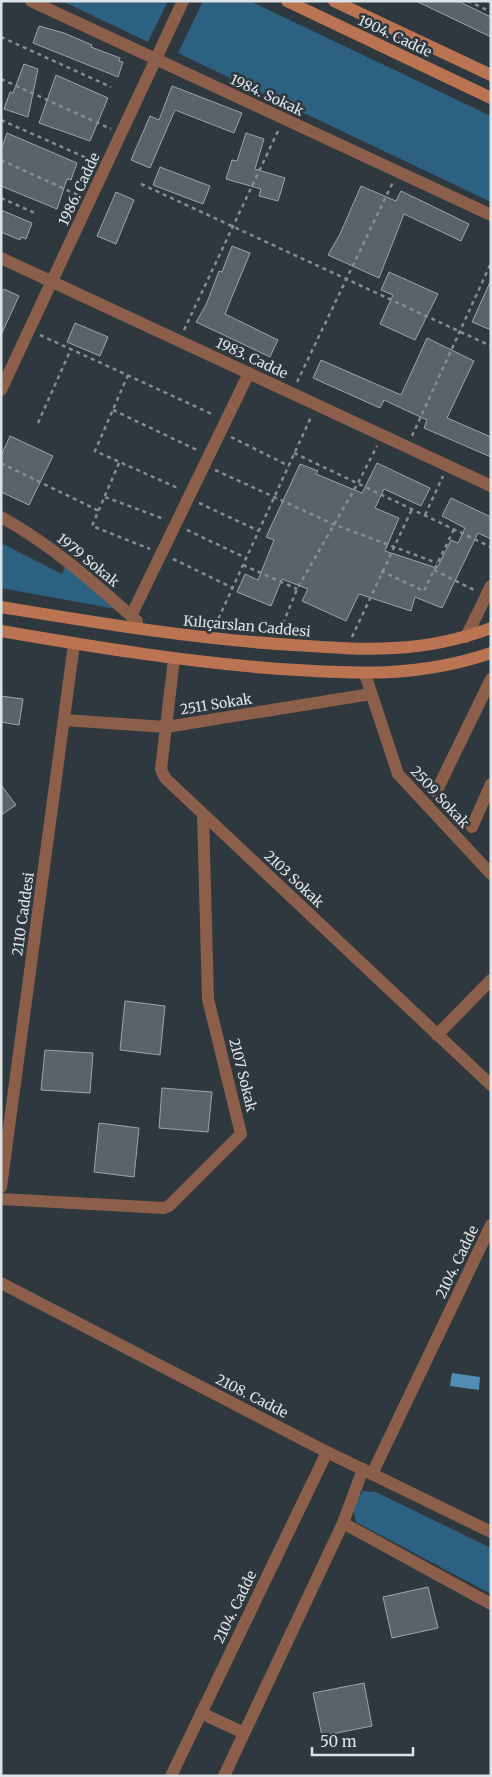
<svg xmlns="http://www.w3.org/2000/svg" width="492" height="1777" font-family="Merriweather,serif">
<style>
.green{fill:#2d6182}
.water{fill:#508eb6}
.building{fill:#5a6369;stroke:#9ba5ac}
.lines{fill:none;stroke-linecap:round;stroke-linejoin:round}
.path{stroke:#878e93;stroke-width:2.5;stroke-dasharray:4 4;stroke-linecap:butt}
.minor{stroke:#8c5f4a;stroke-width:12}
.tertiary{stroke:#8c5f4a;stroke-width:12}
.secondary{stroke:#ba7452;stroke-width:12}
.labels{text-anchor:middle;stroke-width:5;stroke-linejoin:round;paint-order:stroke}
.street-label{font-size:14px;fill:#dde2e6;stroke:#2f383e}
</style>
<rect width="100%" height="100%" fill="#2f383e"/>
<!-- green -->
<path class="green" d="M62,1H168L148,42Z
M203,1H250L491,116V202L178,53Z
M1,543L62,574L65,566L116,609L1,588Z
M363,1491L376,1492L491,1548V1594L356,1522L353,1507Z"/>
<!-- water -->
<path class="water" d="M452,1373L480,1377L479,1390L450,1386Z"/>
<!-- building -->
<path class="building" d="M416,1H458L491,17V37Z
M39,26L64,33L92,45L91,47L120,58L119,61L123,62L118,77L33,43Z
M24,64L38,69L28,117L4,109L10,92L13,93Z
M56,75L108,98L90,141L39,123Z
M172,86L242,113L234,133L175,110L150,168L131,160L150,116L159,120Z
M7,133L77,163L71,180L67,179L57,209L1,186V150Z
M246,133L264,139L255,169L285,178L278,201L259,196L261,189L226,179L232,160L237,161Z
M160,167L210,186L203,204L153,185Z
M361,186L396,201L401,191L469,224L461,241L404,214L379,278L328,255L340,234Z
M116,192L134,200L116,244L97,236Z
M1,210L32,223L26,239L21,237L20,240L1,232Z
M232,246L250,253L225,314L278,340L270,357L196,322L206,305L219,271L222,272Z
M389,272L438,294L415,340L380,324L393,295L381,290Z
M491,280V330L472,322Z
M4,289L19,296L1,335V295Z
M75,323L108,337L100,356L67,342Z
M427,338L474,361L447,418L491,437V457L424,428L427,420L384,400L380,408L313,378L321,360L401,395Z
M10,436L53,456L29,505L1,492V456Z
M377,463L430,488L421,506L384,489L375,508L399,518L385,551L437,568L451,540L458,543L465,528L442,516L451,498L491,517V539L478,533L442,608L415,597L411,611L359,594L346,621L302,601L308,589L282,579L271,606L237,592L245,574L258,580L274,540L266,537L300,464L318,471L316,474L362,493Z
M1,696L23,699L19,725L1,722Z
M1,785L16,805L1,815Z
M125,1001L165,1006L160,1055L120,1050Z
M45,1050L93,1053L90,1093L41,1090Z
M162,1088L212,1092L208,1132L159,1128Z
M99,1123L139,1128L134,1177L94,1172Z
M428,1587L438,1628L392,1638L383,1597Z
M364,1683L372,1726L322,1736L313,1693Z"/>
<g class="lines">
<!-- path -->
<path class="path" d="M468,1L491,12
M1,37L111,87
M1,79L111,129
M1,120L89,159
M1,160L80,196
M141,184L491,346
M1,198L37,214
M184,330L279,129
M40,335L214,415
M128,375L95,451L180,489
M297,382L393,182
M113,410L199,451
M38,423L71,349
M412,436L491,263
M231,437L289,466
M294,453L491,547
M1,463L99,511
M119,463L92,526L150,549
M215,470L333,524L437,563
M105,497L164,519
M199,503L259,531
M425,515L443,476
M187,530L246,558
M173,559L233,588
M243,565L297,589
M434,570L476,591
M381,571L424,591L454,529
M215,626L312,415
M280,631L297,589L358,483L377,446
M352,637L412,509"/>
<!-- minor -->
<path class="minor" d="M31,1L491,215
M1,517C52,545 94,583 137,621
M131,616L249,373
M174,659L161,769L165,778L491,1085
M365,674L398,774L491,874
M64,720L166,727L371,694
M436,792L491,679
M472,827L491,784
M437,1035L491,980
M1,1199L164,1208L169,1206L241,1134L208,999L203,814
M372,1474L491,1225
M343,1523L491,1604
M201,1713L244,1733
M171,1776L327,1452
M224,1776L343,1523L363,1469"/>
<!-- tertiary -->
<path class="tertiary" d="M1,258L491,486
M1,390L183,1
M466,637L491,586
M1,1187L74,644
M1,1283L327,1452L491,1532"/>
<!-- secondary -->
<path class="secondary" d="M287,1L491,98
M334,1L491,75
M1,607C99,623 194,639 293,645C366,650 421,654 491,628
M1,631C94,647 186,662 280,669C356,674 417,678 491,653"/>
</g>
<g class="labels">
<!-- street labels -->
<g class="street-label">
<text transform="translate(395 36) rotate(25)" y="5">1904. Cadde</text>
<text transform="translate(267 95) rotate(25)" y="5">1984. Sokak</text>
<text transform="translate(79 189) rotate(-65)" y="5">1986. Cadde</text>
<text transform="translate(252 358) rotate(25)" y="5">1983. Cadde</text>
<text transform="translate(88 560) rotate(39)" y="5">1979 Sokak</text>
<text transform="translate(247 626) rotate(5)" y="5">Kılıçarslan Caddesi</text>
<text transform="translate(216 704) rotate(-9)" y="5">2511 Sokak</text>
<text transform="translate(440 797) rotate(47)" y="5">2509 Sokak</text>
<text transform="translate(294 879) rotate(43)" y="5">2103 Sokak</text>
<text transform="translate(23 914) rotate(-82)" y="5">2110 Caddesi</text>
<text transform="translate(243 1075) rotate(76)" y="5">2107 Sokak</text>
<text transform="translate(457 1262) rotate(-64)" y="5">2104. Cadde</text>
<text transform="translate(252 1396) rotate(27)" y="5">2108. Cadde</text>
<text transform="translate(235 1607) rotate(-64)" y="5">2104. Cadde</text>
</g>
</g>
<!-- border -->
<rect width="492" height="1777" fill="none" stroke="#dde2e6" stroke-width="5"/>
<!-- scale -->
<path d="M312 1747v8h101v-8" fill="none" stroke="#dde2e6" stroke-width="2.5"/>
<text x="320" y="1747" font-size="15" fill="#dde2e6" stroke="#2f383e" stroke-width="4" paint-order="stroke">50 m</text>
</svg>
